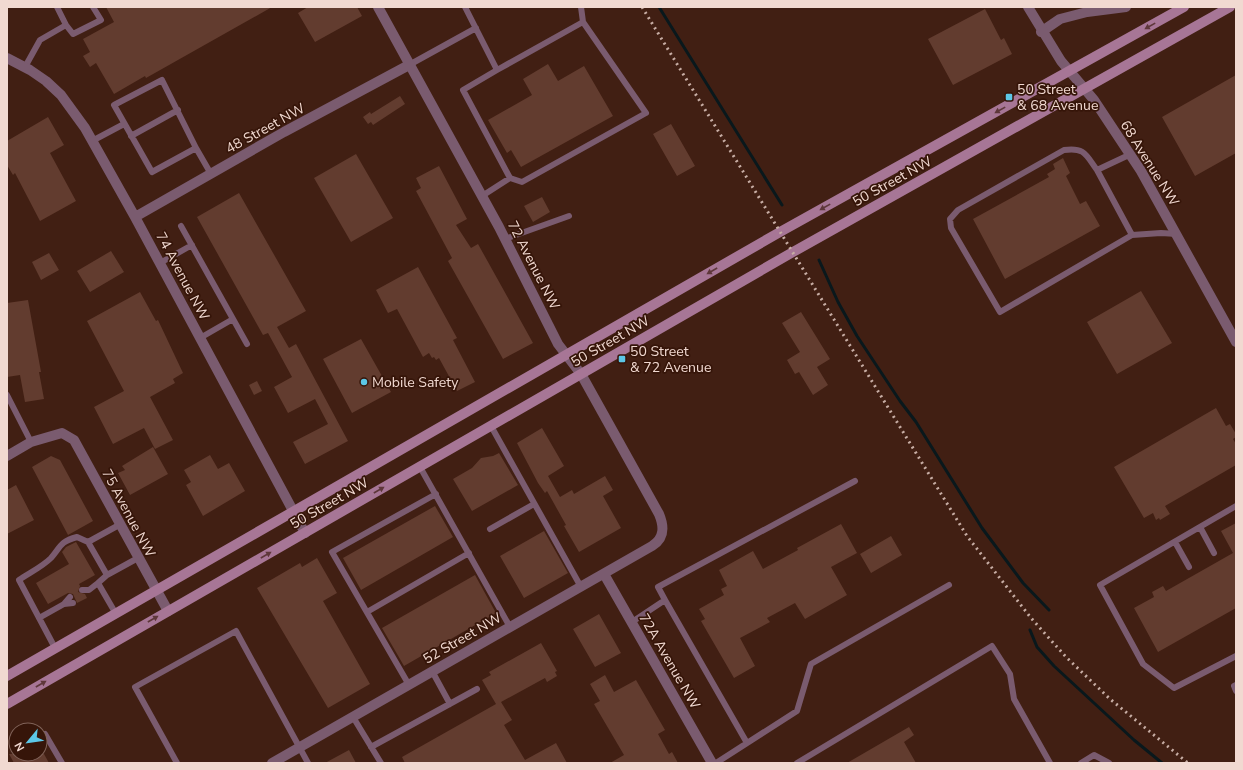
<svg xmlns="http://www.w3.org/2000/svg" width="1243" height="770" font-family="'Nunito Sans',sans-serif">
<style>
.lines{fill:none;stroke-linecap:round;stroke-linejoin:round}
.stream{stroke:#09181c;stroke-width:3}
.building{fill:#623c2f}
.service{stroke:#7a5b6f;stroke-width:6}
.minor{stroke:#7a5b6f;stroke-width:10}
.tertiary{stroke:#7a5b6f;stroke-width:10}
.secondary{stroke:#a77696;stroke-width:10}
.rail{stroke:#c7ada4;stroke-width:3;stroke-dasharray:2 4;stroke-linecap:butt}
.oneway{fill:#5e373a}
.poi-dot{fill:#5cc7e7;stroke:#361509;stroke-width:1.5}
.labels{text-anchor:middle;stroke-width:3.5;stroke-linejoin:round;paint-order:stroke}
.poi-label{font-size:14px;fill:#f1d9d1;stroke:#361509;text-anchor:start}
.street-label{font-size:14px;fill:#f1d9d1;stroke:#361509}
</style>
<rect width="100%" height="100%" fill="#411f13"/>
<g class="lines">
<!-- stream -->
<path class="stream" d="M659,7L782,205
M819,260L838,302L857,336L900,401L916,422L982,528L1023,583L1049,610
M1030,630L1037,647L1054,666L1134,740L1162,763"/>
</g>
<!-- building -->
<path class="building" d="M106,7H272L146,78L145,76L114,94L96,63L90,67L83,56L90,52L83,39L114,22Z
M308,7H357L362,16L315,42L298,13Z
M985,9L1001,40L1004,38L1012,54L953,85L928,39Z
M548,64L558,81L584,66L613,116L521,167L511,150L507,153L488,120L532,95L523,79Z
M1236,75V153L1195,176L1162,117Z
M400,96L405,104L373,125L371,122L368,124L363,117L370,112L371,114Z
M48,117L64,145L50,153L76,201L40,221L15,173L13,175L7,165V141Z
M671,124L695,166L677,176L653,134Z
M356,154L393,218L351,242L314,178Z
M1063,158L1070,173L1066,176L1080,204L1086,201L1100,226L1005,279L973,219L1049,177L1047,174L1055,169L1053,164Z
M439,166L467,219L456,225L471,248L478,244L533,343L503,359L448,261L452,258L416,191L421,188L416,178Z
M239,193L306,311L277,327L289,348L296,344L348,441L305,464L293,442L328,424L315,399L288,413L274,387L292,377L268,333L263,335L197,217Z
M542,197L550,212L533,222L524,206Z
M111,251L124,272L90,292L77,271Z
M49,253L59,270L41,280L32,262Z
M418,267L457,338L453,340L475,382L457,391L439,358L436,360L434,357L432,358L429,353L423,357L397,309L388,313L376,290Z
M1141,291L1172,343L1117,374L1087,322Z
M140,292L156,321L158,320L183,373L173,379L175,383L150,397L173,440L155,449L144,428L113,444L94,407L124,391L87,321Z
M28,300L41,372H39L44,399L25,402L20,375L7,377V303Z
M801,312L830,359L817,367L828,385L813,395L799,372L795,374L787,360L800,352L782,323Z
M361,339L391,392L352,413L323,359Z
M257,381L262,391L254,395L249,385Z
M1216,408L1226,426L1230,424L1236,434V437L1233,439L1236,444V465L1165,506L1170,514L1160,520L1159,518L1156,520L1153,513L1144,518L1114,467Z
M542,428L564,466L548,476L560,497L572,490L574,494L605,476L613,490L603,496L621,528L579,552L564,526L566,525L547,491L545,493L538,483L517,443Z
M153,447L168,474L130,495L118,473L125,470L122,466Z
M499,453L518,485L472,511L453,479L472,468L481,458L493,456Z
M210,455L218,469L229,463L245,491L203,516L186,485L191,482L184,470Z
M51,456L60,460L93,521L68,535L32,467Z
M16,485L34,520L7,534V490Z
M435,506L453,537L361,590L343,558Z
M1236,523V608L1158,652L1134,608L1154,597L1152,592L1163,586L1166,591L1233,553L1221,531Z
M841,524L857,553L831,567L847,595L805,619L795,603L767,618L770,622L740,638L755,666L734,678L701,621L705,619L699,609L724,595L721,589L727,586L719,570L753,551L763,569L798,550L797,548Z
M544,531L568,573L524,598L500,556Z
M891,536L902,555L871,573L860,554Z
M76,542L95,575L79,584L80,586L78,592L85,594L87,598L77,603L73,594L68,593L48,604L36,583L69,564L62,552L66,547Z
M317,558L337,593L323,601L370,684L328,708L257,588L300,563L302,567Z
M475,575L496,613L404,666L382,628Z
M599,614L621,653L595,667L573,629Z
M541,643L557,671L555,672L557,676L547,682L545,678L501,702L512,720L504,725L525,760L556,743L567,763H405L402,757L496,704L482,680L491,675L489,672Z
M605,675L614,692L636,680L665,730L658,734L669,754L672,752L678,763H610L624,755L594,704L600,701L590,684Z
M909,727L914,735L904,742L916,763H847Z
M349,750L356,763H325Z
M9,754H44L49,763H14Z"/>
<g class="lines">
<!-- service -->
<path class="service" d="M465,7L497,70L583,22L646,113L522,182L510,178L482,196
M581,7L583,22
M66,25L73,34L101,20L93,7
M409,65L476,28
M25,67L40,40L66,25L57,7
M497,70L463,90L510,178
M162,80L196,148L152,172L114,105Z
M131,136L178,110
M92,141L124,124
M196,148L211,174
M1131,154L1097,170L1132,235L1161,233L1177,234
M1097,170C1086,155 1085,147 1064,150L958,210L950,219L951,228L1000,312L1132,235
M181,226L247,344
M505,239L569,216
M160,263L192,245
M200,338L233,319
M7,395L31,442
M491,426L581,587
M420,467L510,627
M1236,506L1100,585L1143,664L1174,688L1236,656
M119,525L88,542L107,575L138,558
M1200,527L1214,553
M490,529L534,504
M1175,542L1189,567
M107,575L98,583L116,614
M82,590H89L98,583
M70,597L64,604L73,603
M665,600L658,587L855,481
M367,612L469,553
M39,618L64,604
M632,622L665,600L747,743
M55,648L19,580C29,573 42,567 51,558C61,547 59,542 77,537L88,542
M432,671L450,704
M409,685L332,552L436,494
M1236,685L1234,686L1236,691
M353,717L381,763
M45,734L62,763
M371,747L477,689
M177,763L135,687L236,631L308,763
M716,763L797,711L811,664L949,585
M797,763L992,646L1010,674L1014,699L1050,763
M1081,763L1094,755L1109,763"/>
<!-- minor -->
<path class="minor" d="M1041,32L1060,19L1087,12L1126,7
M7,58L30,70L46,81L61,95L85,128L135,217L305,533
M135,217L284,132L409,65
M7,456L31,442L62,433L74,440L168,611
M604,574L712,763
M272,763L652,546C665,538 664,526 659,514L581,374L558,344L499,227L378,7"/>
<!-- tertiary -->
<path class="tertiary" d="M1028,7L1061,61L1094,100L1141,171L1236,342"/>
<!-- secondary -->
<path class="secondary" d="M7,676L780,232L1184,7
M7,704L793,252L1230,7"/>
<!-- rail -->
<path class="rail" d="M642,7L967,536L1031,618L1066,657L1110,699L1188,763"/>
</g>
<!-- one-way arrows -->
<defs><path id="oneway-solid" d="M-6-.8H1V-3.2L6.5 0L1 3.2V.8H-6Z"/></defs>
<g class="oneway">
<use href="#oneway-solid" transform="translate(1150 26) rotate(151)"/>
<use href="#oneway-solid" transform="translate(1000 110) rotate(151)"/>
<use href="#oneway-solid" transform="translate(825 207) rotate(151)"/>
<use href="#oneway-solid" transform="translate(712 271) rotate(150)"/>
<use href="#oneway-solid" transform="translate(379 490) rotate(-30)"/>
<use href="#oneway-solid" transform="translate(266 555) rotate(-30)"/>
<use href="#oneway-solid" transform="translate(153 619) rotate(-30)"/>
<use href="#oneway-solid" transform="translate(41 684) rotate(-30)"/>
</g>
<!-- markers -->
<g class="poi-dot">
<rect x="1005" y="93" width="8" height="8" rx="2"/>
<rect x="618" y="355" width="8" height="8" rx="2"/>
<circle cx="364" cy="382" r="4"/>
</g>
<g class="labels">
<!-- poi labels -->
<g class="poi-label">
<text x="1017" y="94">50 Street<tspan x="1017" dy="16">&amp; 68 Avenue</tspan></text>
<text x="630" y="356">50 Street<tspan x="630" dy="16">&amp; 72 Avenue</tspan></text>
<text x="372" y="387">Mobile Safety</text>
</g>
<!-- street labels -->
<g class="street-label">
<text transform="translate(265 128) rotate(-29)" y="5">48 Street NW</text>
<text transform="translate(1150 163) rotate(58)" y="5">68 Avenue NW</text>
<text transform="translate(892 181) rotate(-29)" y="5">50 Street NW</text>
<text transform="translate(534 265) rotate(63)" y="5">72 Avenue NW</text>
<text transform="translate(183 276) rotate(62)" y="5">74 Avenue NW</text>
<text transform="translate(610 341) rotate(-30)" y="5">50 Street NW</text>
<text transform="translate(329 503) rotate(-30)" y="5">50 Street NW</text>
<text transform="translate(129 513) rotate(62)" y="5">75 Avenue NW</text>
<text transform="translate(462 638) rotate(-30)" y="5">52 Street NW</text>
<text transform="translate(670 661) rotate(60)" y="5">72A Avenue NW</text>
</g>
</g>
<!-- border -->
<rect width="1243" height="770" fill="none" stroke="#f1d9d1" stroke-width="16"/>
<!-- north arrow -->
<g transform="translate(28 742) rotate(241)"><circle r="19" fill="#361509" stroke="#816359"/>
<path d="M0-3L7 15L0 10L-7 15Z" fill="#5cc7e7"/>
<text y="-6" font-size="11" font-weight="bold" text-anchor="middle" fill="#f1d9d1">N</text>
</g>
</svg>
